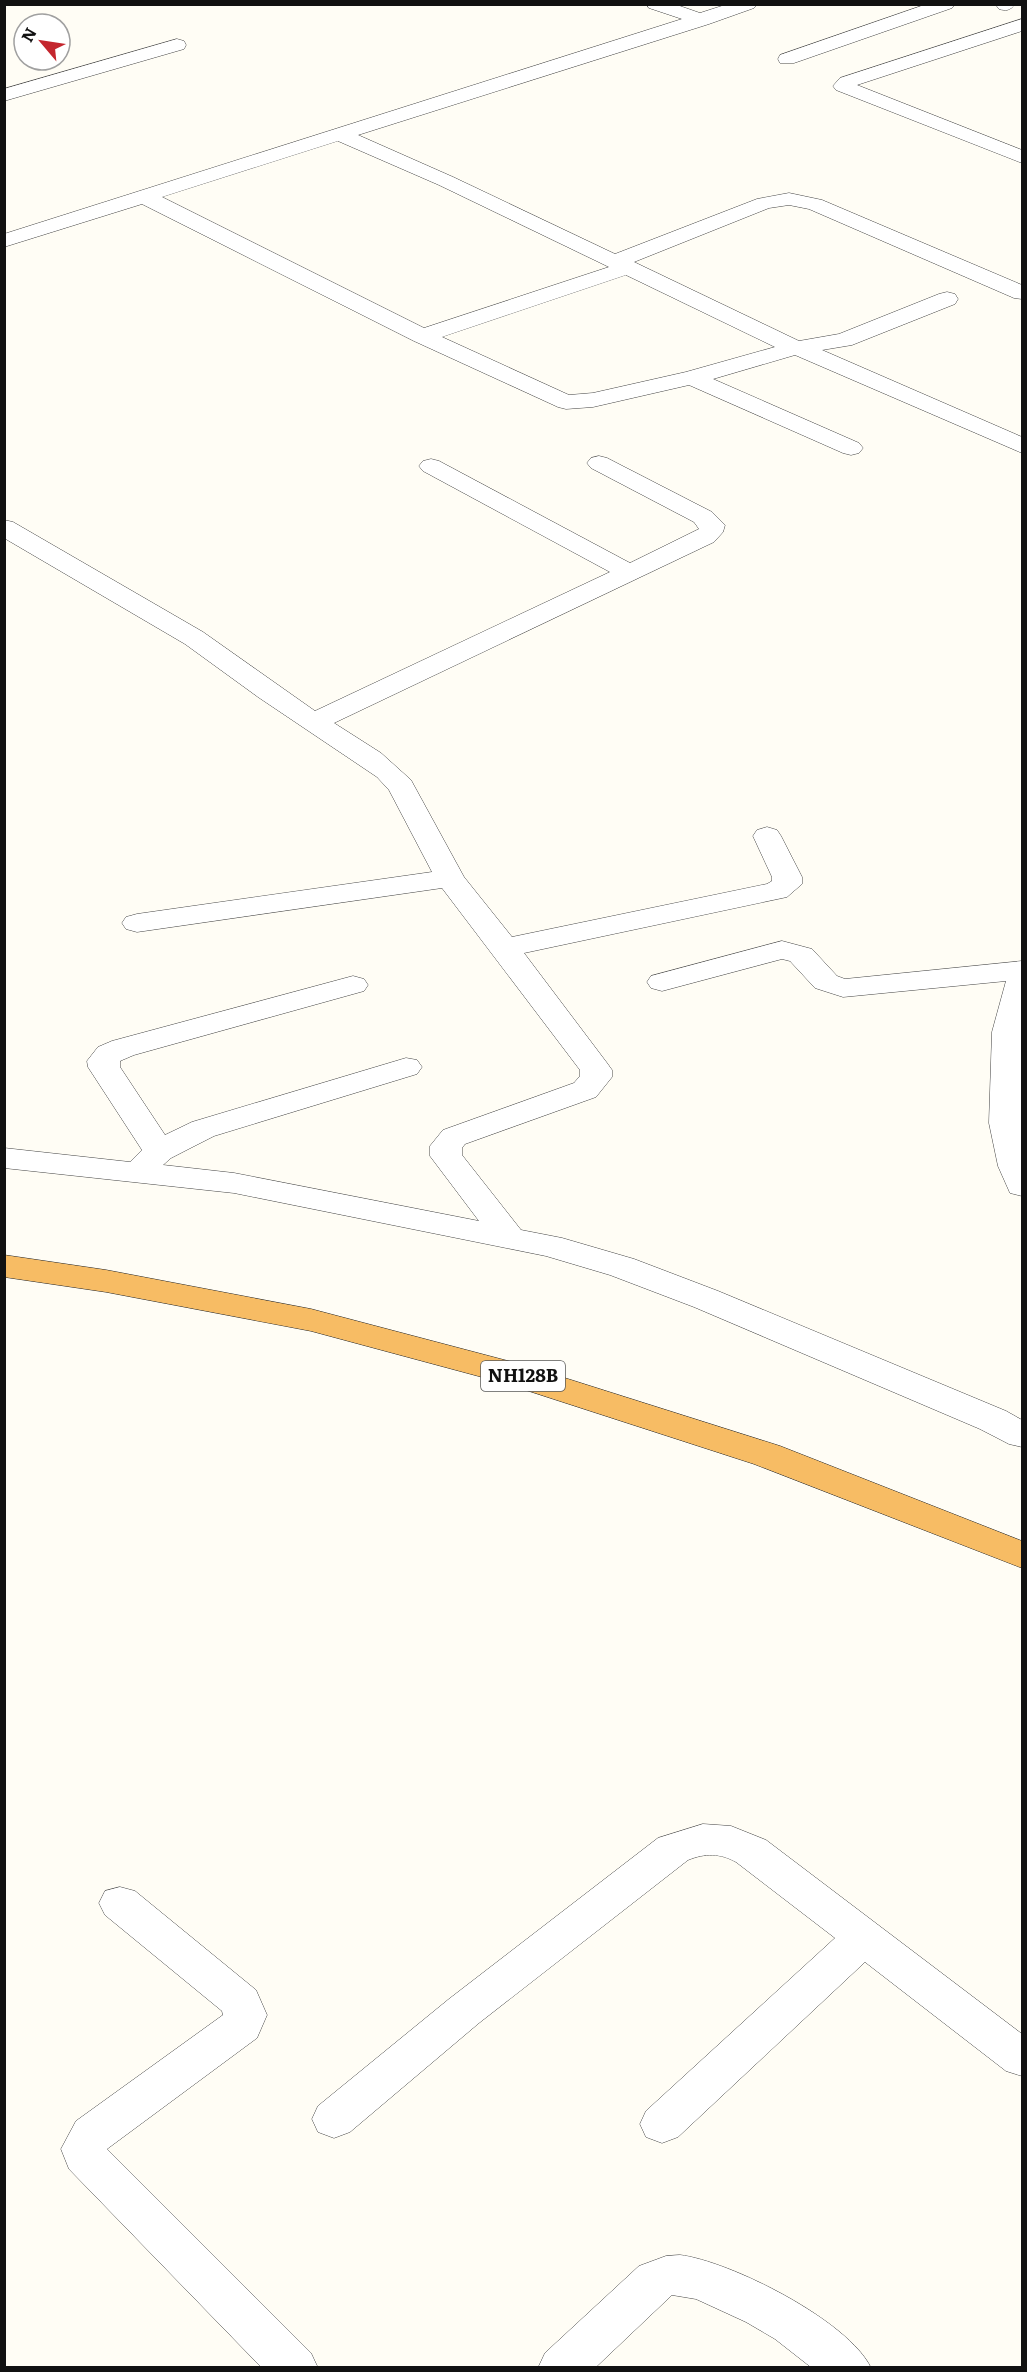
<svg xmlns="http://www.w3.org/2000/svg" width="1027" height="2372" font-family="Literata,serif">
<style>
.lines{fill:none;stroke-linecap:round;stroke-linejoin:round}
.minor-casing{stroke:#444;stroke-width:1}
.trunk-casing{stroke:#222;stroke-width:1}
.minor{fill:#fff;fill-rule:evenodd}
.trunk{fill:#f7bc64;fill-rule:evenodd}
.labels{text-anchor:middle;stroke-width:6;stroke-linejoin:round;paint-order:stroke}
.shield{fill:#fff;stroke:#585858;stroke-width:1.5}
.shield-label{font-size:18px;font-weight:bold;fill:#111}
</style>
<rect width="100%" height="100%" fill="#fffdf5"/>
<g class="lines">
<!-- minor casing -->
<g class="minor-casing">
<path id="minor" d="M646,4H674L700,13L728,4H757L754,8L709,24L358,135L453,177L615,254L757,199L789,193L822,200L1022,285V299L1014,298L809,209L789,205L769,208L634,262L799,341L839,334L939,294L947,292L955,294L958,299L955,304L852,345L822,350L1022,437V453L795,355L713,379L859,443L863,448L859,453L851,455L843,453L689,385L593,407L566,409L558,407L414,341L142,204L4,247V234L682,19L649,8ZM338,141L439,185L609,267L424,328L162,197ZM626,275L775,347L686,372L593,393L569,395L442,337Z
M927,4H955L952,8L794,63H780L778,59L780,55Z
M1015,4C1010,11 1006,11 999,9L996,5Z
M1022,19V31L857,85L1022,150V163L836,90L833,86L840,78Z
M177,39L184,41L186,45L184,49L4,101V89Z
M599,456L607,458L712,512L725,525L723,532L714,542L334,723L381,753L411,780L464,877L512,937L767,884L772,881V877L753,836L757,830L767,827L777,830L781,836L802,877V884L787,897L524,953L607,1063L612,1070V1077L596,1097L465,1144L462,1148V1155L521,1230L562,1238L634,1259L718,1291L1006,1411L1022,1420V1447L1009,1444L980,1429L694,1307L610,1275L546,1256L234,1193L4,1168V1148L130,1162L142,1150L88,1067L87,1061L98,1047L112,1041L353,976L364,979L368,985L364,991L134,1055L120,1061V1067L165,1135L192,1122L406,1058L417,1060L422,1067L417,1074L214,1136L171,1158L163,1165L234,1173L479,1221L430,1156V1146L443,1130L574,1083L580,1076V1070L442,888L137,932L126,929L122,923L126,917L137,914L432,872L389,790L377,777L258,697L185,644L4,538V520L13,522L203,632L315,711L610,572L423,471L419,466L423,461L431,459L439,461L630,563L699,529L694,522L591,468L587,463L591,458Z
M782,941L812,949L837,976L845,979L1022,961V1196L1010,1193L998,1166L989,1123L992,1032L1006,981L843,997L815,988L790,961L782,959L662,991L651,988L647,982L651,976Z
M703,1824L731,1826L766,1840L1022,2034V2076L1006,2071L865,1962L678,2137L662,2143L646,2137L640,2124L646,2111L835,1938L736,1862C720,1853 705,1853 688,1860L479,2023L350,2132L334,2138L318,2132L312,2119L318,2106L449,1999L658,1838Z
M120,1887L135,1891L256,1990L267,2015L257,2038L107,2149L311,2353L318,2368H262L69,2169L61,2149L76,2121L223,2015L222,2011L105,1915L99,1903L105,1891Z
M680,2255C730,2261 849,2321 871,2368H812L775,2339L746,2322L696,2299L672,2295L595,2368H538L545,2353L639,2266L666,2256Z"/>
</g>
<!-- trunk casing -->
<g class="trunk-casing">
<path id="trunk" d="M4,1255L106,1270L311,1309L527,1366L780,1446L1022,1541V1568L754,1464L504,1383L311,1331L106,1292L4,1277Z"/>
</g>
<!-- minor -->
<use href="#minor" class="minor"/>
<!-- trunk -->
<use href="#trunk" class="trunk"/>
</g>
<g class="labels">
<!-- shield labels -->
<rect class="shield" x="481" y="1361" width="84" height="30" rx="4.5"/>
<g class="shield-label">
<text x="523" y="1382">NH128B</text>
</g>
</g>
<!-- border -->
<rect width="1027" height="2372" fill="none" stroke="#111111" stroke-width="12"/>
<!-- north arrow -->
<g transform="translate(42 42) rotate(299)"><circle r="28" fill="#ffffff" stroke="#a0a0a0" stroke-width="1.5"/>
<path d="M0-4.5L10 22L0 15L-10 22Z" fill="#c4262e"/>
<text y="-9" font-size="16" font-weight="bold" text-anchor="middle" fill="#111111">N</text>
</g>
</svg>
